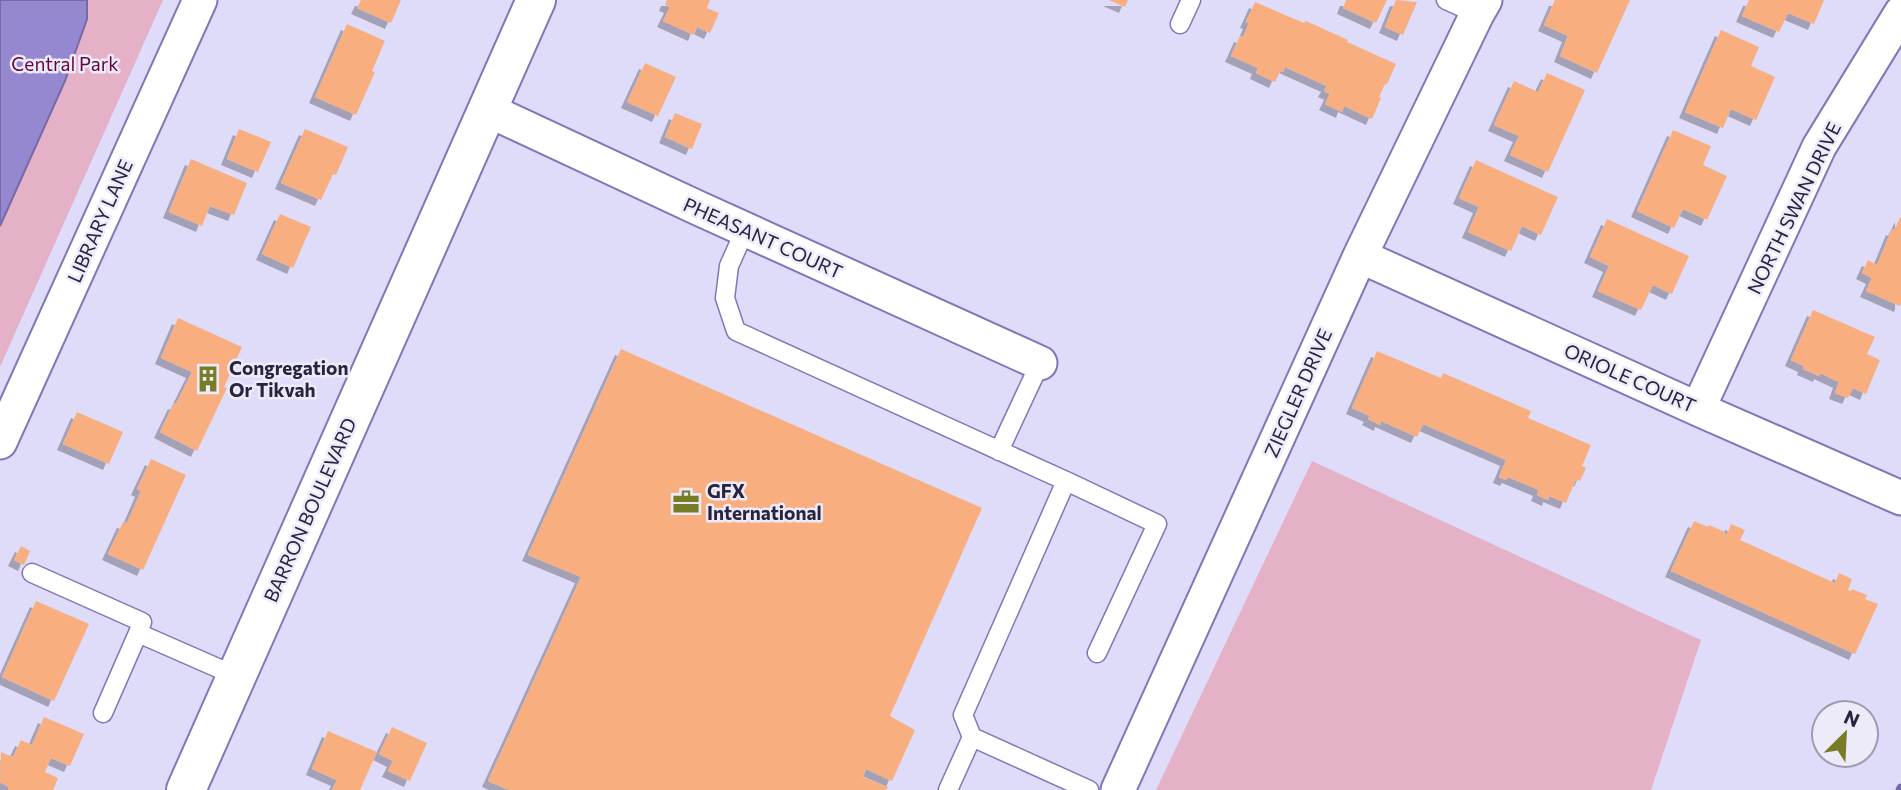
<svg xmlns="http://www.w3.org/2000/svg" width="1901" height="790" font-family="Commissioner,sans-serif">
<style>
.green{fill:#e5b1c7}
.water{fill:#9588d1;stroke:#746aa5;stroke-width:2}
.lines{fill:none;stroke-linecap:round;stroke-linejoin:round}
.stream{stroke:#746aa5;stroke-width:9}
.building{fill:#f9ae80;filter:url(#shadow)}
.lane-casing{stroke:#8276b8;stroke-width:21}
.street-casing{stroke:#8276b8;stroke-width:37}
.primary-casing{stroke:#8276b8;stroke-width:42}
.lane{stroke:#fff;stroke-width:18}
.street{stroke:#fff;stroke-width:33}
.primary{stroke:#fff;stroke-width:38}
.labels{text-anchor:middle;stroke-width:5;stroke-linejoin:round;paint-order:stroke}
.park-label{font-size:19px;fill:#64003d;stroke:#edebfa}
.street-label{font-size:19px;fill:#28233e;stroke:#edebfa}
.poi-label{font-size:19px;font-weight:bold;fill:#28233e;stroke:#edebfa;text-anchor:start}
</style>
<defs>
<filter id="shadow"><feDropShadow dx="-6" dy="6" stdDeviation="0" flood-color="#0004"/></filter>
</defs>
<rect width="100%" height="100%" fill="#dfdcf9"/>
<!-- green -->
<path class="green" d="M0,0H163L0,367Z
M1312,461L1701,640L1651,790H1156Z"/>
<!-- water -->
<path class="water" d="M0,0H87V19L65,81L0,226Z"/>
<g class="lines">
<!-- stream -->
<path class="stream" d="M1900,790L1901,788"/>
</g>
<!-- building -->
<path class="building" d="M361,0H401L391,23L357,8Z
M667,0H710L707,8L719,13L710,33L697,27L694,35L663,21L670,7L665,5Z
M1109,0H1128L1125,7Z
M1346,0H1387L1376,23L1343,8Z
M1396,0L1417,2L1403,35L1385,27Z
M1555,0H1630L1597,73L1560,56L1568,36L1544,25Z
M1749,0H1824L1814,24L1788,13L1779,32L1742,16Z
M1255,2L1304,23L1306,21L1348,40L1347,42L1396,64L1387,84H1385L1379,97L1381,98L1372,119L1344,106L1342,112L1325,104L1330,94L1324,91L1327,86L1285,67L1283,72L1280,71L1275,82L1256,73L1258,68L1231,56L1240,36L1243,37L1249,23L1246,22Z
M347,24L385,41L372,71L375,72L356,115L315,97Z
M1721,30L1759,47L1751,66L1775,77L1756,120L1731,109L1723,128L1685,112Z
M645,63L676,77L658,116L627,102Z
M1547,73L1585,90L1548,172L1510,155L1519,136L1494,125L1514,81L1538,92Z
M675,113L702,124L692,149L665,137Z
M239,129L271,142L258,172L227,159Z
M305,129L348,147L336,175L333,174L321,200L281,183Z
M1673,130L1711,146L1703,165L1727,176L1707,220L1683,209L1674,228L1637,211Z
M191,159L247,183L234,215L210,206L202,226L169,212Z
M1476,160L1558,197L1541,235L1522,226L1511,251L1468,232L1479,207L1459,198Z
M280,214L311,227L293,268L262,254Z
M1901,216V303L1900,306L1866,291L1872,278L1862,273L1868,260L1877,265L1892,229L1894,230Z
M1607,219L1689,256L1672,294L1653,285L1641,310L1598,291L1609,266L1590,257Z
M1813,310L1875,337L1867,354L1880,360L1866,394L1853,388L1848,398L1835,393L1839,382L1820,373L1819,376L1803,369L1804,366L1791,360Z
M178,318L242,347L224,387L227,388L197,451L160,432L174,403L176,404L192,372L161,358Z
M621,349L982,508L890,716L915,730L892,781L866,769L863,777L888,787L886,790H509L488,781L581,577L528,555Z
M1377,351L1441,378L1443,373L1531,411L1528,418L1591,445L1582,466L1586,468L1580,481L1576,479L1566,503L1549,496L1548,500L1537,495L1539,490L1508,477L1506,480L1499,477L1506,460L1423,424L1417,437L1381,421L1380,425L1368,419L1370,416L1352,408Z
M77,412L123,432L109,464L63,444Z
M151,459L186,475L143,570L108,554L123,522L127,523L141,491L137,489Z
M1694,521L1708,527L1709,525L1725,532L1724,533L1727,535L1731,524L1745,530L1740,540L1835,583L1839,573L1852,579L1848,590L1851,591L1852,589L1867,595L1865,599L1878,604L1855,654L1671,571Z
M21,546L30,551L24,565L14,560Z
M36,601L89,624L54,701L2,677Z
M44,717L84,734L70,766L51,758L45,772L58,778L53,790H8L9,787L0,782L1,752L13,757L21,740L32,745Z
M392,727L427,743L410,781L388,771L393,761L379,754Z
M328,731L377,752L360,790H332L337,780L312,769Z"/>
<g class="lines">
<!-- lane casing -->
<g class="lane-casing">
<path id="lane" d="M1446,0L1477,14
M1180,24L1191,0
M745,230L729,266L725,298L736,331L1066,481L963,715L972,737
M999,451L1040,363
M1066,481L1157,524L1097,653
M32,573L142,622L138,633L236,676
M103,713L138,633
M948,790L972,737L1089,790"/>
</g>
<!-- street casing -->
<g class="street-casing">
<path id="street" d="M488,110L698,208L1040,363
M1360,256L1698,409L1901,498
M1698,409L1819,147L1901,13
M0,442L200,0
M1118,790L1360,256L1477,14L1485,0"/>
</g>
<!-- primary casing -->
<g class="primary-casing">
<path id="primary" d="M186,790L536,0"/>
</g>
<!-- lane -->
<use href="#lane" class="lane"/>
<!-- street -->
<use href="#street" class="street"/>
<!-- primary -->
<use href="#primary" class="primary"/>
</g>
<!-- icons -->
<defs>
<g id="building-bare" transform="scale(2.1)"><path d="M-4-6H4V6H1V3H-1V6H-4ZM-2.5-4.3h1.7v1.8h-1.7ZM.8-4.3h1.7v1.8H.8ZM-2.5-1h1.7V.8h-1.7ZM.8-1h1.7V.8H.8Z" fill="#787c25" stroke="#edebfa" stroke-width="2.5" paint-order="stroke"/></g>
<g id="office-bare" transform="scale(2.1)"><path d="M-6-3h4V-5.5h4V-3h4V5H-6ZM-1-4.5V-3h2v-1.5ZM-6 0V1H6V0Z" fill="#787c25" stroke="#edebfa" stroke-width="2.5" paint-order="stroke"/></g>
</defs>
<g fill-rule="evenodd">
<use href="#building-bare" x="208" y="379"/>
<use href="#office-bare" x="686" y="502"/>
</g>
<g class="labels">
<!-- park labels -->
<g class="park-label">
<text x="65" y="71">Central Park</text>
</g>
<!-- street labels -->
<g class="street-label">
<text transform="translate(1794 208) rotate(-64)" y="7">NORTH SWAN DRIVE</text>
<text transform="translate(100 221) rotate(-66)" y="7">LIBRARY LANE</text>
<text transform="translate(763 238) rotate(24)" y="7">PHEASANT COURT</text>
<text transform="translate(1630 378) rotate(24)" y="7">ORIOLE COURT</text>
<text transform="translate(1298 393) rotate(-66)" y="7">ZIEGLER DRIVE</text>
<text transform="translate(310 510) rotate(-66)" y="7">BARRON BOULEVARD</text>
</g>
<!-- poi labels -->
<g class="poi-label">
<text x="229" y="375">Congregation<tspan x="229" dy="22">Or Tikvah</tspan></text>
<text x="707" y="498">GFX<tspan x="707" dy="22">International</tspan></text>
</g>
</g>
<!-- north arrow -->
<g transform="translate(1845 734) rotate(24)"><circle r="33" fill="#edebfa" stroke="#9e9baf" stroke-width="2"/>
<path d="M0-5L12 26L0 18L-12 26Z" fill="#787c25"/>
<text y="-10" font-size="19" font-weight="bold" text-anchor="middle" fill="#28233e">N</text>
</g>
</svg>
